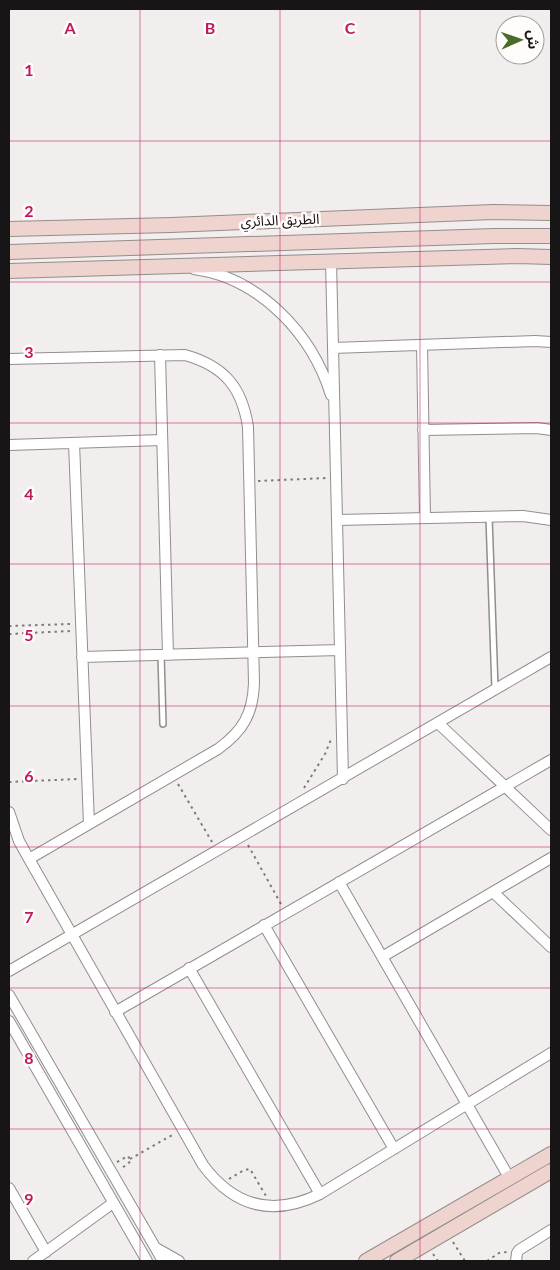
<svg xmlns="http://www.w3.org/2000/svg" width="560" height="1270" font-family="Lato,'Noto Sans Arabic',sans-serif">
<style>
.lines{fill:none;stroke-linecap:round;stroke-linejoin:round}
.lane-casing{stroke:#928e8c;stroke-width:8}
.street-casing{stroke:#928e8c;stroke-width:12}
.secondary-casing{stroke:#928e8c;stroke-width:16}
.path{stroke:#7e7b7a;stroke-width:2;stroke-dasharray:2.5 4;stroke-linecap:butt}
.lane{stroke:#fff;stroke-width:5}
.street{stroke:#fff;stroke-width:10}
.secondary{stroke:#eed3cf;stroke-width:14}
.grid{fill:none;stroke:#c2185b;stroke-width:1;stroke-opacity:0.55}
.labels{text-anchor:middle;stroke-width:5;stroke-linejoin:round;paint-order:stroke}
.street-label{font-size:14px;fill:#171515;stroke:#fffcfb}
.grid-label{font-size:16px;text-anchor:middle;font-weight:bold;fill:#c2185b;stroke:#fffcfb;stroke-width:5;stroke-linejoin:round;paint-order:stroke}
</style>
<rect width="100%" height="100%" fill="#f2eeed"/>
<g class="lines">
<!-- lane casing -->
<g class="lane-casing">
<path id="lane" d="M489,517L495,689
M161,655L163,724"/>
</g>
<!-- street casing -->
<g class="street-casing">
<path id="street" d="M331,261L343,779
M194,269C260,278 312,334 331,395
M422,345L425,518
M333,348L535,341L551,342
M160,355L168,655
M9,359L185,355C224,366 242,387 248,427L254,683C253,714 243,731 218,749L29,859
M423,430L537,428L551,430
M74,443L89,824
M9,445L162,440
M337,520L523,516L551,520
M82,657L340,650
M438,723L551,830
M9,812L19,841L29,859L203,1165C234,1207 273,1217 320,1194L551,1053
M339,882L510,1179
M493,892L551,947
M264,925L394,1149
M382,957L551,858
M189,968L320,1194
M9,971L551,657
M9,995L163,1261
M115,1012L551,760
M9,1021L147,1261
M9,1188L46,1252
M156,1248L179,1261
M33,1261L113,1203
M516,1261L517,1253L519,1250L551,1230"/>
</g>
<!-- secondary casing -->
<g class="secondary-casing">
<path id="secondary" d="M9,229L171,225L493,212L551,213
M9,252L494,236H551
M9,271L517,256L551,257
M366,1261L551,1154
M397,1261L551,1171"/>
</g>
<!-- path -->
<path class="path" d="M258,481L326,478
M9,626L71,624
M9,634L71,631
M9,782L77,779
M178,784L212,842
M304,788L325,754L332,737
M248,845L281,904
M130,1159L174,1134
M117,1162L128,1156L131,1161L121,1169
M229,1179L244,1170L250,1169L266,1196
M453,1242L465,1261
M433,1254L438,1261
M487,1261L499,1253L507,1252"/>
<!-- lane -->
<use href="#lane" class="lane"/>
<!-- street -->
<use href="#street" class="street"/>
<!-- secondary -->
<use href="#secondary" class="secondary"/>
</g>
<!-- grid -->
<path class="grid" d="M140,9V1261M280,9V1261M420,9V1261M9,141H551M9,282H551M9,423H551M9,564H551M9,706H551M9,847H551M9,988H551M9,1129H551"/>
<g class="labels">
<!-- street labels -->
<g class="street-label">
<text transform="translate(280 220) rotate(-2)" y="5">الطريق الدائري</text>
</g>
</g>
<g class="grid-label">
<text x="70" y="34">A</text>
<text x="210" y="34">B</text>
<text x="350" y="34">C</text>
<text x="29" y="76">1</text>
<text x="29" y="217">2</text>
<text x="29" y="358">3</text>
<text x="29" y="500">4</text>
<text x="29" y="641">5</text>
<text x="29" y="782">6</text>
<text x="29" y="923">7</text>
<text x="29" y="1064">8</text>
<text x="29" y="1205">9</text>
</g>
<!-- border -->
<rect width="560" height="1270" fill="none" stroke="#171515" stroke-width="20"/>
<!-- north arrow -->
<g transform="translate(520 40) rotate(88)"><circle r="24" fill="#fffcfb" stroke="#a2a09f"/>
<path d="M0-4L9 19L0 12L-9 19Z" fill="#486d26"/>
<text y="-8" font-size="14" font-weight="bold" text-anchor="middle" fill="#171515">ش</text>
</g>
</svg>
